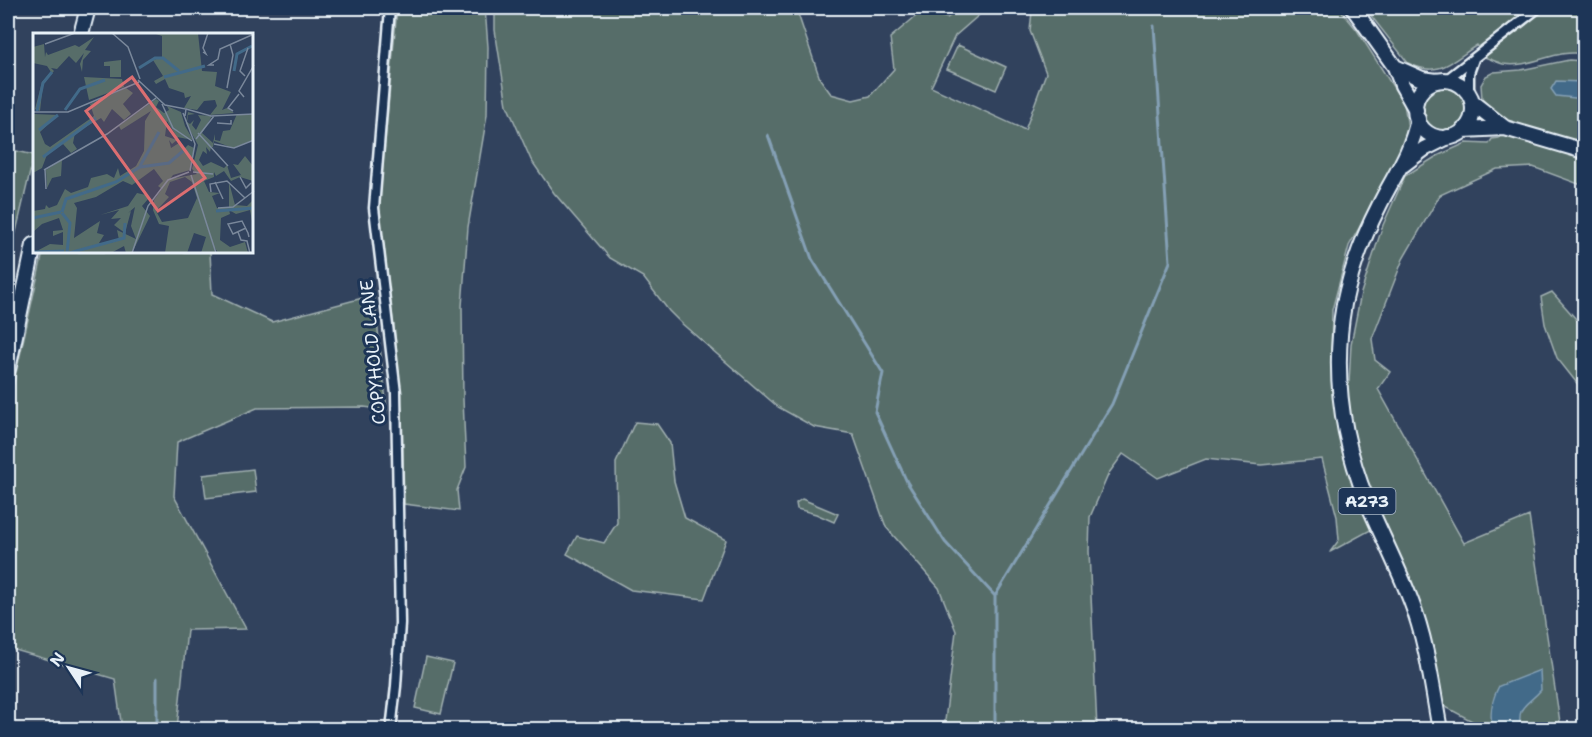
<svg xmlns="http://www.w3.org/2000/svg" width="1592" height="737" font-family="'Shantell Sans',sans-serif">
<style>
.green{fill:#576d69;stroke:#a0afb0;stroke-width:1.5}
.water{fill:#426a89;stroke:#84a0b5;stroke-width:1.5}
.lines{fill:none;stroke-linecap:round;stroke-linejoin:round}
.stream{stroke:#84a0b5;stroke-width:3}
.minor-casing{stroke:#e8f1f8;stroke-width:13}
.primary-casing{stroke:#e8f1f8;stroke-width:18}
.trunk-casing{stroke:#e8f1f8;stroke-width:18}
.minor{stroke:#1d3557;stroke-width:8}
.primary{stroke:#1d3557;stroke-width:14}
.trunk{stroke:#1d3557;stroke-width:14}
.labels{text-anchor:middle;stroke-width:6;stroke-linejoin:round;paint-order:stroke}
.shield{fill:#1d3557;stroke:#abb9c8;stroke-width:1.5}
.shield-label{font-size:16px;font-weight:bold;fill:#e8f1f8}
.street-label{font-size:18px;fill:#e8f1f8;stroke:#1d3557}
.inset-river{fill:none;stroke:#426a89;stroke-width:3}
.inset-road{fill:none;stroke:#7a889b;stroke-width:1.5}
.view{fill:#dc6e71;fill-opacity:0.15;stroke:#dc6e71;stroke-width:3}
.inset-edge{fill:none;stroke:#e8f1f8;stroke-width:3}
</style>
<rect width="100%" height="100%" fill="#31425d"/>
<filter id="ink" filterUnits="userSpaceOnUse"><feTurbulence type="fractalNoise" baseFrequency=".0167" numOctaves="2"/><feDisplacementMap in="SourceGraphic" scale="12" xChannelSelector="R" yChannelSelector="G"/><feConvolveMatrix kernelMatrix="1 2 1 2 8 2 1 2 1" color-interpolation-filters="sRGB"/></filter>
<g filter="url(#ink)">
<!-- green -->
<path class="green" d="M397,8H485L488,47L487,115L468,227L462,306L463,399L466,467L457,490L459,511L404,504L402,412L396,344L379,208Z
M495,8H796L820,79L831,94L853,100L870,96L894,69L890,38L922,11L947,18L962,8H987L955,36L931,87L1025,130L1046,73L1030,31L1032,11L1063,8H1339L1357,30L1404,104L1409,134L1398,158L1349,246L1332,310L1331,360L1349,383L1351,344L1361,293L1383,225L1405,176L1437,156L1466,143L1489,144L1492,139L1499,138L1505,119L1497,114L1482,99L1481,85L1486,76L1494,72L1521,70L1569,60L1584,61V186L1533,167L1497,169L1440,195L1403,259L1372,339L1375,360L1390,372L1378,389L1464,543L1529,516L1561,729H1487L1442,705L1418,602L1385,522L1330,552L1339,540L1337,517L1322,459L1261,465L1206,459L1158,478L1123,454L1109,473L1090,517L1089,551L1097,729H944L956,631L939,588L886,527L853,434L814,427L778,407L680,322L669,311L643,277L610,258L554,193L531,160L507,105L495,30Z
M1365,8H1530L1479,48L1477,45C1452,61 1439,79 1408,63Z
M1546,8H1584V54C1556,48 1531,69 1503,64C1497,62 1490,59 1484,57Z
M958,45L1006,67L996,90L947,69Z
M1421 109a23 23 0 1 1 46 0a23 23 0 1 1-46 0Z
M8,149L34,155L8,266Z
M43,252H210L212,294L272,322L374,295L387,410L364,407L257,408L177,442L174,496L246,629L187,630L177,729H122L115,679L8,648V409Z
M1552,292L1584,328V392L1557,358L1545,324L1541,297Z
M635,422L657,424L670,443L674,481L685,518L726,540L704,599L631,590L567,554L577,536L604,543L617,523L616,463Z
M253,469L256,492L206,498L203,475Z
M802,499L838,514L834,522L816,514L797,509L796,503Z
M426,657L453,663L441,714L415,708Z"/>
<!-- water -->
<path class="water" d="M1556,81L1584,82V99L1556,96L1551,89Z
M1540,670L1541,690C1527,706 1516,705 1521,729H1493C1489,715 1492,699 1499,686Z"/>
<g class="lines">
<!-- stream -->
<path class="stream" d="M768,135L812,259L883,373L875,412L907,482L945,542L995,596
M157,678V730
M995,730V596L1112,404L1170,262L1154,26"/>
<!-- minor casing -->
<g class="minor-casing">
<path id="minor" d="M390,8L374,208L396,393L400,623L396,686L391,730
M1446,80L1538,8
M1469,94V73L1474,59"/>
</g>
<!-- primary casing -->
<g class="primary-casing">
<path id="primary" d="M1418,119C1410,156 1395,173 1379,206C1363,237 1351,270 1344,304C1332,373 1341,437 1367,501C1381,534 1398,567 1411,601C1427,642 1432,686 1440,730
M1403,165L1424,149L1448,137"/>
</g>
<!-- trunk casing -->
<g class="trunk-casing">
<path id="trunk" d="M1353,8L1395,67L1402,85L1416,110
M81,34L88,8
M1395,67L1422,79L1437,81
M1415 109a29 29 0 1 1 58 0a29 29 0 1 1-58 0Z
M1473,103L1505,128L1584,151
M1463,130L1505,128
M8,369L34,245"/>
</g>
<!-- minor -->
<use href="#minor" class="minor"/>
<!-- primary -->
<use href="#primary" class="primary"/>
<!-- trunk -->
<use href="#trunk" class="trunk"/>
</g>
</g>
<g class="labels">
<!-- shield labels -->
<rect class="shield" x="1338.5" y="488" width="57" height="26" rx="4.5"/>
<g class="shield-label">
<text x="1367" y="507">A273</text>
</g>
<!-- street labels -->
<g class="street-label">
<text transform="translate(373 352) rotate(-95)" y="6">COPYHOLD LANE</text>
</g>
</g>
<!-- overview -->
<g transform="translate(33 33)">
<rect width="220" height="220" fill="#31425d"/>
<path d="M120,0H165L169,38L184,39L182,53L198,59L189,77L194,75L201,80L177,82L184,73L182,67L171,68L164,77L151,75L158,63L152,65L151,60L136,55L132,46L123,51L121,48L130,43L120,27L129,24V3ZM61,4L52,17L58,18L50,27L49,39L47,31L51,20L43,30L36,23L24,36L18,35L21,38L10,51L7,78L2,76L9,49L18,39L14,33L0,30V14L11,11L12,24L13,19L15,22L42,12L46,14ZM88,27V44H77V33H71V29ZM51,44L89,46L91,54L56,67ZM93,55L100,60L90,71L98,81L91,87L79,76L71,89L68,85L42,100L40,110L44,116L38,120L30,111L24,113L15,119L9,135L0,140V81L25,82L7,99L12,111L17,114L61,83L57,71ZM123,66L126,68L123,74L131,80L136,77L134,73L148,79L152,93L160,107L144,104L134,88L132,103L144,107L139,111L136,107L138,115L146,110L151,116L155,112L161,115L157,137L140,142L137,146L164,141L159,136L165,112L153,90L155,79L162,81L155,82L154,89L157,91L161,87L159,92L163,97L168,87L165,82L179,83L169,100L180,110L182,101V107L187,108L190,98L197,97L204,81L220,82V107L200,115L181,108L180,114L189,115L178,114L177,119L173,114L174,121L170,118L166,127L170,133L178,129L191,135L194,132L198,145L208,142L200,131L205,132L212,123L220,133V148L207,144L198,148L191,138L183,143L181,139V144L171,148L176,159L187,160L179,163L184,175L196,174V149L202,172L214,173L220,167V194L217,177L203,181L196,177L197,181L188,185L187,207L197,214L212,209L215,220H185L182,215L183,220H168L173,204L161,200L154,220H132L136,193L126,191L120,177L121,167L129,156L125,153L130,148L121,136L99,152L90,148L63,164L41,170L44,175L41,205L67,188L64,200L71,202L66,210H77L86,207L84,197L103,206L98,193L102,174L95,180L98,178L92,200L81,192L88,185L78,186L86,177L67,182L95,173L104,160L113,162L116,165L109,173L117,183L99,220H93L91,213L78,220H0L17,211L30,212V199L20,203V198L30,197L26,185L9,191L0,199V178L12,176L13,172L16,175L24,172L32,156L38,160L55,154L58,145L74,141L81,145L85,135L87,143L103,133L111,118L112,88L118,78L88,97L86,93ZM152,144L159,149L164,165L155,185L129,189L123,178L136,164L132,161L137,149ZM29,127L28,143L19,145L14,155L13,137Z" fill="#576d69" fill-rule="evenodd"/>
<path class="inset-river" d="M106,35L122,25H130L146,38M201,38L204,21L219,13M131,44L172,33M32,77L47,56L72,47M4,78L10,50L19,39M6,97L25,82M10,124L63,85M107,133L126,99M183,178L221,175M29,179L33,166L83,149L107,134L136,130L150,118M29,180L37,190L34,220M0,185L28,179M0,219L31,218M36,220L91,205L92,190"/>
<path class="inset-road" d="M79,0L95,14L107,46M12,11L42,0M170,19L173,21L170,15L175,0M181,32H176L185,26L187,16L221,1M212,43L207,38L215,15M105,47L132,72L153,76L152,83M194,55L200,22L197,11M211,64L206,58L221,32M129,71L140,95L159,108M153,76L178,83L221,81M200,78L195,75L206,61M0,79H35L106,49M150,80L162,111L157,138M184,90L198,91V87M165,100L195,133M163,106L181,83M181,111L201,115L221,107M12,136L13,156M11,137L74,101L123,65M160,139L180,141M158,142L183,220M207,144L213,155L218,150M182,149L190,166M178,159L177,151L194,148L212,165M185,175L200,174L221,158M213,195L200,201L195,191L209,188L215,200L216,204M205,199L208,207L214,208L217,220M99,220L115,173L135,147L156,139"/>
<path class="view" d="M99,44L172,145L125,178L53,78Z"/>
<rect width="220" height="220" class="inset-edge"/>
</g>
<!-- margin -->
<rect width="1592" height="737" fill="none" stroke="#1d3557" stroke-width="30"/>
<rect x="15" y="15" width="1562" height="707" fill="none" stroke="#e8f1f8" stroke-width="2" filter="url(#ink)"/>
<!-- north arrow -->
<g transform="translate(69 668) rotate(306)" stroke="#1d3557" stroke-width="4.5" paint-order="stroke">
<path d="M0-4.5L10 22L0 15L-10 22Z" fill="#e8f1f8"/>
<text y="-9" font-size="16" font-weight="bold" text-anchor="middle" fill="#e8f1f8">N</text>
</g>
</svg>
